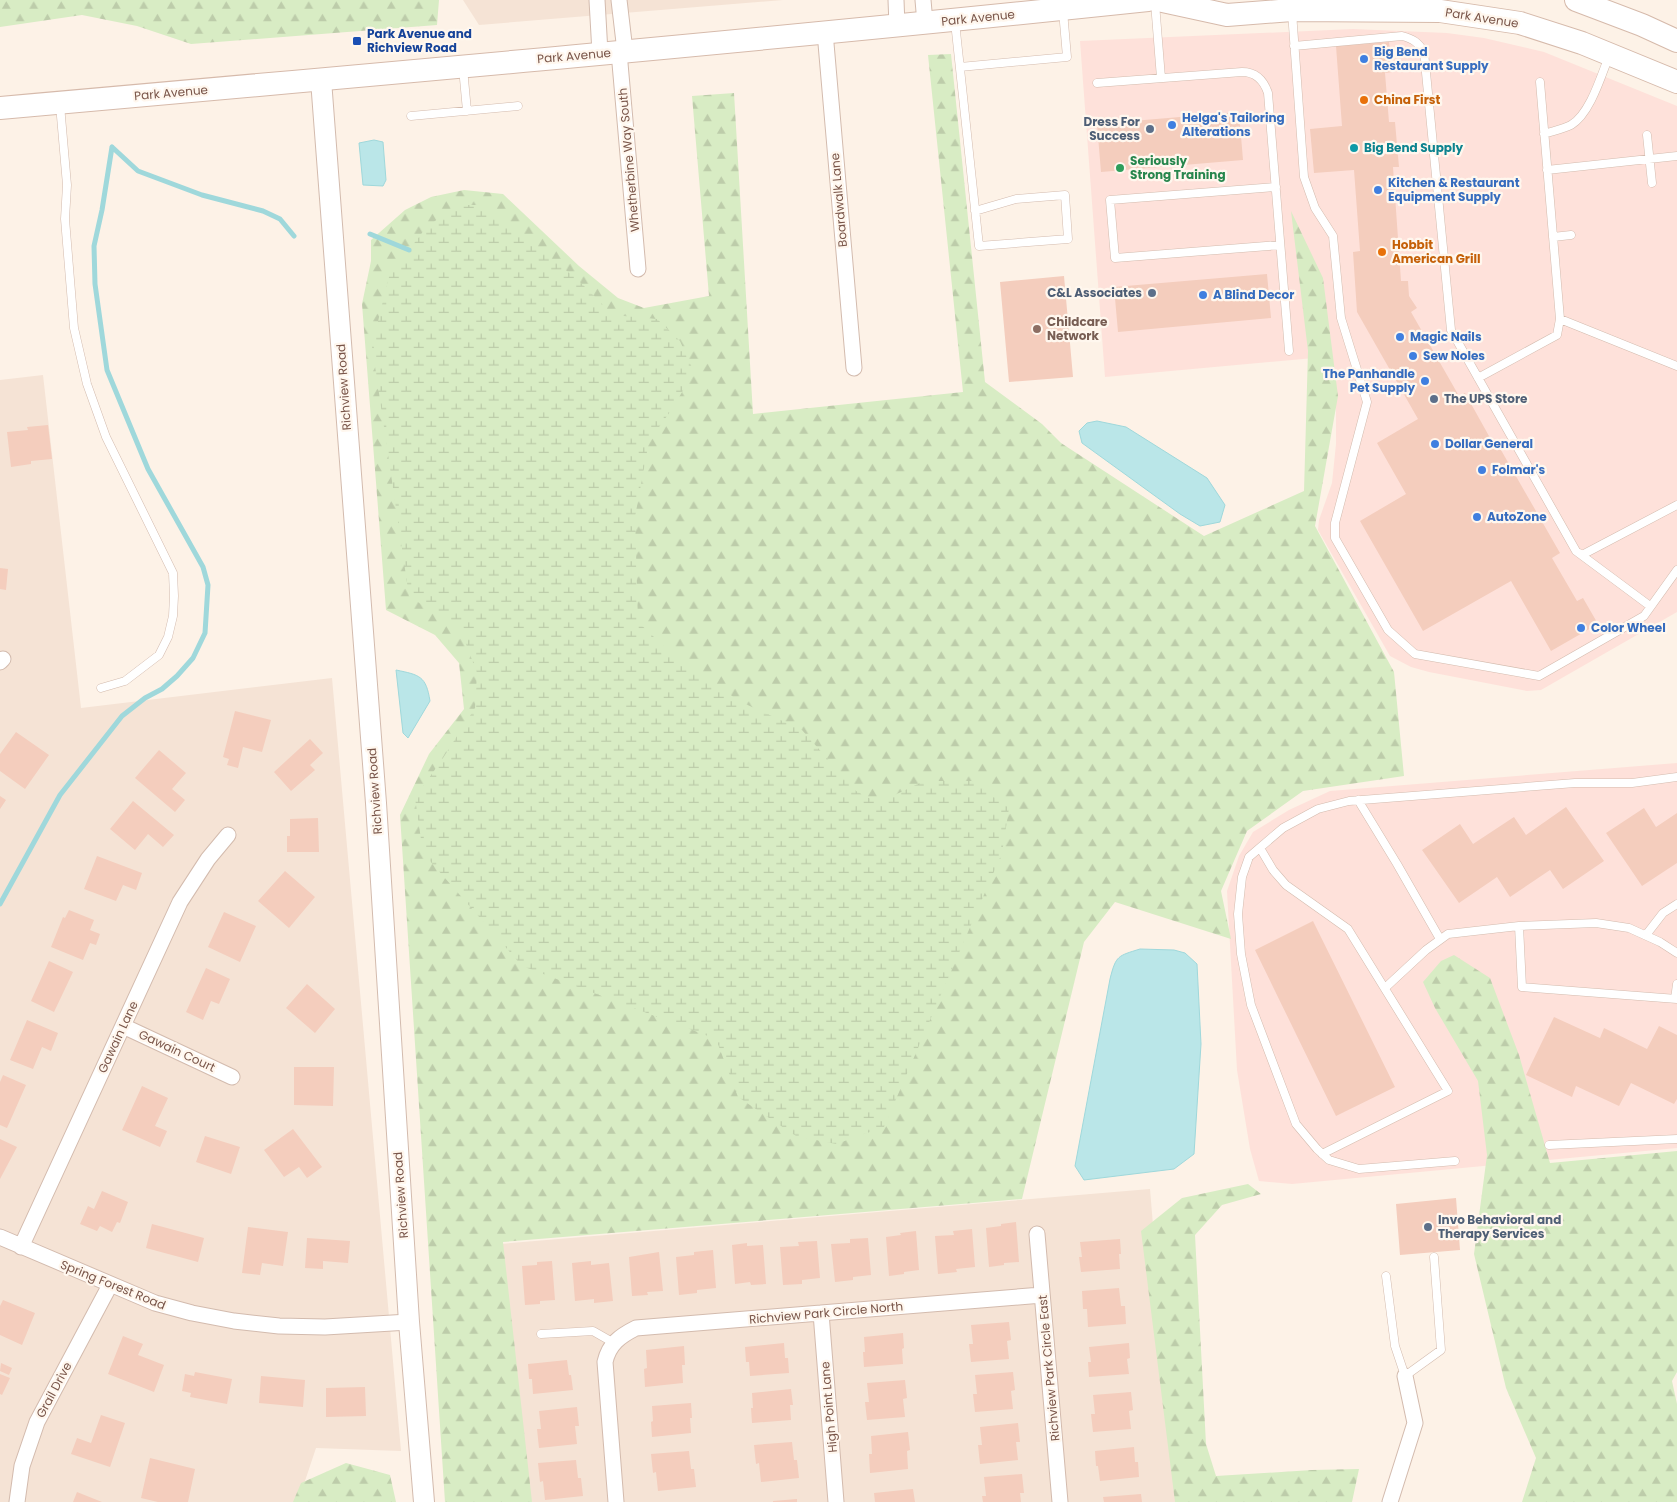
<svg xmlns="http://www.w3.org/2000/svg" width="1677" height="1502" font-family="Poppins,sans-serif">
<style>
.residential{fill:#f5e3d5}
.commercial{fill:#fee1da}
.forest{fill:url(#forest-firs)}
.wetland{fill:url(#wetland-marsh)}
.water{fill:#bae6e8;stroke:#9fd8db}
.lines{fill:none;stroke-linecap:round;stroke-linejoin:round}
.stream{stroke:#9fd8db;stroke-width:5}
.building{fill:#f4cdbd}
.service-casing{stroke:#d3bbae;stroke-width:9}
.minor-casing{stroke:#d3bbae;stroke-width:17}
.tertiary-casing{stroke:#d3bbae;stroke-width:22}
.secondary-casing{stroke:#d6baab;stroke-width:24}
.service{stroke:#fff;stroke-width:8}
.minor{stroke:#fff;stroke-width:15}
.tertiary{stroke:#fff;stroke-width:20}
.secondary{stroke:#fff;stroke-width:22}
.transit-dot{fill:#1a4fb4;stroke:#fff7ee;stroke-width:2}
.shop-dot{fill:#3f7fe0;stroke:#fff7ee;stroke-width:2}
.food-dot{fill:#e8710a;stroke:#fff7ee;stroke-width:2}
.service-dot{fill:#5c6f8a;stroke:#fff7ee;stroke-width:2}
.culture-dot{fill:#0f9aa8;stroke:#fff7ee;stroke-width:2}
.leisure-dot{fill:#2e9e5b;stroke:#fff7ee;stroke-width:2}
.education-dot{fill:#8d6e63;stroke:#fff7ee;stroke-width:2}
.labels{text-anchor:middle;stroke-width:4.5;stroke-linejoin:round;paint-order:stroke}
.street-label{font-size:12px;fill:#795549;stroke:#fff7ee}
.transit-label{font-size:12px;font-weight:bold;fill:#164399;stroke:#fff7ee;text-anchor:start}
.shop-label{font-size:12px;font-weight:bold;fill:#366cbe;stroke:#fff7ee;text-anchor:start}
.food-label{font-size:12px;font-weight:bold;fill:#c56008;stroke:#fff7ee;text-anchor:start}
.service-label{font-size:12px;font-weight:bold;fill:#4e5e75;stroke:#fff7ee;text-anchor:end}
.culture-label{font-size:12px;font-weight:bold;fill:#0d838f;stroke:#fff7ee;text-anchor:start}
.leisure-label{font-size:12px;font-weight:bold;fill:#27864d;stroke:#fff7ee;text-anchor:start}
.education-label{font-size:12px;font-weight:bold;fill:#785e54;stroke:#fff7ee;text-anchor:start}
</style>
<defs>
<pattern id="forest-firs" width="22" height="20" patternUnits="userSpaceOnUse" patternTransform="scale(1.25)"><rect width="22" height="20" fill="#d8ecc4"/><path d="M5 1l3.5 6h-7zM16 11l3.5 6h-7z" fill="#bdccaa"/></pattern>
<pattern id="wetland-marsh" width="20" height="14" patternUnits="userSpaceOnUse" patternTransform="scale(1.25)"><rect width="20" height="14" fill="#d8ecc4"/><path d="M1 5h8M5 5V1M11 12h8M15 12V8" fill="none" stroke="#bdccaa"/></pattern>
</defs>
<rect width="100%" height="100%" fill="#fdf2e7"/>
<!-- residential -->
<path class="residential" d="M463,0H783L479,25Z
M43,375L81,708L332,678L401,1451L316,1448L298,1502H0V380Z
M1150,1189L1176,1502H509L488,1245Z"/>
<!-- commercial -->
<path class="commercial" d="M1353,29L1447,33L1484,38L1544,52L1677,106V612L1541,690L1527,691L1429,672L1411,667L1390,656L1318,530L1319,520L1332,483L1336,444V405L1325,357L1105,377L1080,41Z
M1677,763V1148L1292,1184L1259,1181L1250,1149L1237,1070L1227,891L1239,856L1253,832L1289,810L1330,791Z"/>
<!-- forest -->
<path class="forest" d="M0,0H439L437,25L191,44L137,26L82,15L0,27Z
M951,54L985,382L1042,424L1061,443L1204,536L1304,491L1308,351L1291,211L1323,278L1338,396L1315,526L1394,672L1404,776L1303,791L1247,831L1221,891L1231,939L1115,902L1084,942L1022,1199L503,1242L532,1502H445L400,815L429,754L464,709L459,663L435,635L386,610L362,304L371,261V240L405,210L431,197L464,190L503,194L579,266L618,298L644,308L709,296L692,96L734,93L753,414L963,392L928,55Z
M1454,955L1490,978L1519,1055L1550,1163L1677,1151V1372L1672,1381L1677,1404V1502H1522L1536,1458L1506,1388L1474,1254L1487,1155L1478,1081L1435,1008L1423,982L1441,961Z
M1248,1184L1261,1194L1222,1205L1195,1235L1206,1444L1216,1476L1312,1470L1359,1469L1352,1502H1175L1141,1231L1182,1198Z
M346,1463L390,1475L396,1502H293L301,1483Z"/>
<!-- wetland -->
<path class="wetland" d="M455,205H480L576,278L613,315L657,319L680,341L694,372L672,409L649,441L635,517L638,622L670,652L739,701L802,730L856,791L878,803L924,781H972L1009,808L1002,853L884,1127L836,1144L796,1136L738,1097L716,1039L522,966L423,853L415,798L443,758L475,708L477,673L461,631L409,596L372,346L389,276L425,229Z"/>
<!-- water -->
<path class="water" d="M374,140L383,142L386,180L383,186L363,185L359,143Z
M1097,421L1126,427L1207,478L1225,505L1220,522L1200,526L1180,514L1082,443L1079,431L1087,423Z
M396,670C420,675 426,676 430,701L408,738L403,733Z
M1140,949L1174,950L1185,953L1197,964L1201,1044L1194,1154L1174,1169L1084,1180L1075,1166L1110,979C1116,955 1118,956 1140,949Z"/>
<g class="lines">
<!-- stream -->
<path class="stream" d="M112,147L138,171L202,195L263,211L280,219L294,236
M370,234L409,250
M0,904L60,795L122,716L145,698L162,689L177,676L193,658L205,633L208,585L203,567L148,469L107,370L95,284L94,246L102,210L112,147"/>
</g>
<!-- building -->
<path class="building" d="M1389,42L1392,72L1385,73L1389,122H1395L1399,167H1393L1401,281H1408L1409,296L1417,308L1411,312L1459,396L1465,393L1494,445L1497,443L1560,553L1552,558L1577,601L1583,598L1598,624L1551,651L1511,581L1423,631L1360,521L1406,494L1377,443L1418,419L1357,312L1353,252L1360,251L1354,170L1314,173L1310,129L1342,126L1336,46Z
M1239,112L1243,160L1101,172L1097,124Z
M1267,274L1271,318L1118,332L1114,287Z
M1064,276L1073,377L1009,382L1000,282Z
M48,425L52,459L31,461V464L11,467L7,432L28,430L27,427Z
M0,568L8,569L6,590L0,589Z
M235,711L271,720L262,752L243,747L238,768L227,765L229,759L223,757Z
M16,732L49,755L25,789L0,771V754Z
M310,739L323,753L310,765L315,770L291,791L274,772Z
M159,750L186,773L172,789L185,800L175,812L135,778Z
M0,796L6,800L0,809Z
M133,801L174,835L163,847L148,834L135,850L110,829Z
M1566,807L1604,861L1563,889L1550,870L1510,897L1497,877L1459,903L1422,850L1460,824L1473,844L1514,817L1526,835Z
M1644,808L1656,827L1677,813V863L1642,886L1606,833Z
M318,818L319,852H287V836H290V819Z
M97,856L142,873L136,890L123,885L116,901L84,889Z
M285,871L315,897L289,928L258,901Z
M69,910L94,920L90,930L100,934L96,945L90,943L83,960L51,947L63,917L65,918Z
M224,912L256,926L240,962L208,947Z
M1313,921L1395,1087L1336,1116L1255,950Z
M49,961L73,972L54,1012L31,1001Z
M206,968L230,979L219,1004L211,1001L203,1020L186,1012Z
M307,984L335,1009L315,1033L286,1008Z
M1554,1017L1600,1038L1604,1028L1647,1049L1659,1026L1677,1035V1099L1674,1104L1631,1083L1619,1106L1576,1086L1572,1097L1526,1075Z
M27,1020L58,1033L51,1051L42,1047L33,1069L10,1060Z
M294,1067H334L333,1106L294,1105Z
M3,1075L26,1085L7,1128L0,1125V1082Z
M142,1086L168,1098L155,1126L167,1131L160,1147L122,1130Z
M293,1129L322,1167L307,1178L299,1167L284,1177L264,1150Z
M205,1136L240,1147L231,1174L196,1162Z
M0,1139L17,1147L0,1179Z
M102,1191L128,1202L120,1223L117,1222L112,1232L100,1226L97,1231L80,1224L88,1206L94,1209Z
M1456,1198L1460,1250L1400,1255L1396,1204Z
M1016,1222L1019,1262L1004,1263V1265L989,1267L986,1228L1001,1226V1224Z
M152,1224L204,1238L198,1262L146,1248Z
M248,1227L288,1232L283,1266L262,1263L260,1275L242,1273Z
M972,1229L975,1267L956,1269L957,1272L938,1274L935,1236L954,1235L953,1231Z
M916,1231L919,1270L904,1272V1274L889,1276L886,1237L901,1235L900,1233Z
M307,1238L350,1241L348,1263L323,1261V1269L305,1268Z
M868,1238L871,1275L853,1277V1280L835,1282L831,1244L850,1243V1239Z
M1120,1239L1121,1254H1119L1120,1269L1081,1272L1079,1257H1082L1080,1242Z
M817,1241L820,1278L802,1280V1284L783,1285L780,1247L799,1246L798,1242Z
M747,1243V1246L763,1245L766,1284L751,1285L750,1282L735,1284L732,1245Z
M713,1250L716,1288L697,1290V1293L679,1295L676,1257L694,1255V1252Z
M659,1252L663,1291L647,1292L648,1295L632,1296L629,1257Z
M552,1261L555,1300L540,1301V1304L525,1305L522,1266L537,1265V1262Z
M591,1261V1265L609,1263L613,1301L594,1303V1299L575,1301L572,1263Z
M1119,1288L1121,1306H1125L1126,1324L1088,1327L1087,1309H1083L1082,1291Z
M3,1300L35,1313L22,1345L0,1335V1306Z
M1009,1322L1011,1340L1007,1341L1009,1359L971,1362L969,1344H973L971,1325Z
M903,1333L904,1348L902,1349L903,1364L864,1367L863,1352H865L864,1337Z
M123,1336L143,1344L138,1355L164,1365L154,1392L108,1374Z
M784,1343L785,1358H788L789,1373L750,1376L749,1362H746L745,1347Z
M1129,1343L1130,1358L1127,1359L1129,1374L1089,1377L1088,1362H1091L1089,1347Z
M684,1346L685,1365H682L683,1383L645,1387L644,1369L647,1368L646,1350Z
M567,1360L569,1375H571L573,1390L533,1394L532,1379H529L528,1364Z
M1,1363L12,1368L9,1375L0,1371Z
M195,1372L232,1379L227,1404L190,1397L191,1393L182,1391L185,1374L194,1376Z
M1013,1372L1015,1390L1011,1391L1013,1409L975,1412L973,1394H977L975,1375Z
M0,1374L10,1378L2,1395L0,1394Z
M261,1376L305,1380L303,1407L259,1403Z
M905,1380L907,1398L903,1399L905,1417L867,1420L865,1402H869L867,1383Z
M365,1387L366,1416L326,1417V1388Z
M791,1389L793,1405H790L791,1420L752,1423L751,1408H753L752,1393Z
M1131,1392L1133,1410L1129,1411L1131,1429L1093,1432L1091,1414H1095L1093,1395Z
M691,1403L692,1418H690L691,1433L652,1437L651,1422L653,1421L652,1406Z
M577,1407L579,1426H575L577,1444L539,1448L537,1429H541L539,1411Z
M101,1415L125,1423L110,1467L71,1454L77,1438L91,1443Z
M1018,1423L1020,1442H1016L1018,1460L980,1464L978,1445H982L980,1427Z
M908,1432L910,1450L907,1451L908,1469L870,1473L869,1454H872L871,1436Z
M792,1442L794,1460H797L799,1478L761,1482L759,1463L756,1464L754,1445Z
M1134,1447L1135,1462H1138L1139,1477L1100,1481L1098,1466H1096L1095,1451Z
M689,1451L691,1469H694L696,1487L658,1491L656,1472L653,1473L651,1454Z
M150,1458L195,1469L188,1502H158L141,1498Z
M576,1460L578,1478H581L583,1496L545,1500L543,1481L540,1482L538,1463Z
M1022,1474L1024,1493H1020L1021,1502H983L982,1496H986L984,1477Z
M913,1489L915,1502H875L874,1493Z
M77,1492L102,1502H73Z
M1141,1494L1142,1502H1104L1103,1497Z
M797,1499V1502H773V1501Z"/>
<g class="lines">
<!-- service casing -->
<g class="service-casing">
<path id="service" d="M1155,3L1161,78
M1292,12L1304,177L1315,208L1333,236L1341,318L1367,402L1335,523V538L1388,630L1415,654L1539,676L1644,616L1677,570
M955,22L979,246L1068,239L1065,195L1016,199L975,211
M1294,46L1402,36C1413,39 1418,42 1424,52L1451,330L1576,551L1650,606
M960,67L1067,57L1063,11
M463,68L467,111
M1097,83L1242,72C1256,72 1264,81 1268,93L1289,351
M60,105L67,185L65,219L74,328L87,384L106,437L173,573L174,596L173,616L168,637L159,655L125,681L101,688
M411,116L518,106
M1544,134C1553,131 1563,129 1571,125C1590,114 1601,76 1609,56
M1647,135L1652,183
M1547,170L1677,156
M1276,187L1110,200L1115,258L1280,245
M1553,237L1571,235
M1560,319L1677,366
M1478,378L1557,335L1560,319L1540,82
M1582,555L1677,505
M1358,800L1397,864L1440,939
M1260,848L1273,870L1286,885L1348,929L1448,1091L1322,1154
M1519,926L1522,987L1677,999
M1646,935L1663,913L1677,904
M1385,988L1426,950L1448,934L1519,926L1596,923L1629,928L1660,942L1677,953
M1675,999L1677,984
M1549,1145L1677,1139
M1455,1161L1359,1169L1329,1160L1317,1149L1296,1124L1251,1005L1241,954L1238,914L1242,877L1249,857L1283,828L1318,809L1349,801L1575,783H1632L1677,777
M1386,1276L1395,1346L1405,1376L1441,1350L1434,1257
M541,1334L593,1331L614,1343"/>
</g>
<!-- minor casing -->
<g class="minor-casing">
<path id="minor" d="M597,0L600,53
M619,0L625,51
M896,0L897,26
M923,0L925,23
M825,32L854,368
M619,52L638,269
M0,662L3,659
M123,1026L232,1077
M1037,1234L1060,1502
M0,1237L155,1303L192,1313L234,1321L279,1326L325,1327L409,1322
M21,1247L180,902L208,859L228,835
M821,1313L836,1502
M17,1502L22,1466L37,1422L110,1285
M616,1502L605,1362C609,1344 620,1336 636,1328L1042,1295
M1390,1502L1415,1423L1405,1376"/>
</g>
<!-- tertiary casing -->
<g class="tertiary-casing">
<path id="tertiary" d="M321,80L376,803L409,1322L424,1502"/>
</g>
<!-- secondary casing -->
<g class="secondary-casing">
<path id="secondary" d="M1158,0L1227,15L1292,10L1440,11L1520,23L1582,43L1677,82
M1576,0L1642,25L1677,41
M0,108C383,74 766,40 1148,0"/>
</g>
<!-- service -->
<use href="#service" class="service"/>
<!-- minor -->
<use href="#minor" class="minor"/>
<!-- tertiary -->
<use href="#tertiary" class="tertiary"/>
<!-- secondary -->
<use href="#secondary" class="secondary"/>
</g>
<!-- markers -->
<rect class="transit-dot" x="352" y="36" width="10" height="10" rx="2.5"/>
<g class="shop-dot">
<circle cx="1364" cy="59" r="5"/>
<circle cx="1172" cy="125" r="5"/>
<circle cx="1378" cy="190" r="5"/>
<circle cx="1203" cy="295" r="5"/>
<circle cx="1400" cy="337" r="5"/>
<circle cx="1413" cy="356" r="5"/>
<circle cx="1425" cy="381" r="5"/>
<circle cx="1435" cy="444" r="5"/>
<circle cx="1482" cy="470" r="5"/>
<circle cx="1477" cy="517" r="5"/>
<circle cx="1581" cy="628" r="5"/>
</g>
<g class="food-dot">
<circle cx="1364" cy="100" r="5"/>
<circle cx="1382" cy="252" r="5"/>
</g>
<g class="service-dot">
<circle cx="1150" cy="129" r="5"/>
<circle cx="1152" cy="293" r="5"/>
<circle cx="1434" cy="399" r="5"/>
<circle cx="1428" cy="1227" r="5"/>
</g>
<circle class="culture-dot" cx="1354" cy="148" r="5"/>
<circle class="leisure-dot" cx="1120" cy="168" r="5"/>
<circle class="education-dot" cx="1037" cy="329" r="5"/>
<g class="labels">
<!-- street labels -->
<g class="street-label">
<text transform="translate(978 18) rotate(-6)" y="4">Park Avenue</text>
<text transform="translate(1482 18) rotate(9)" y="4">Park Avenue</text>
<text transform="translate(574 56) rotate(-5)" y="4">Park Avenue</text>
<text transform="translate(171 93) rotate(-5)" y="4">Park Avenue</text>
<text transform="translate(629 160) rotate(-95)" y="4">Whetherbine Way South</text>
<text transform="translate(839 200) rotate(-95)" y="4">Boardwalk Lane</text>
<text transform="translate(344 387) rotate(-94)" y="4">Richview Road</text>
<text transform="translate(375 791) rotate(-94)" y="4">Richview Road</text>
<text transform="translate(118 1037) rotate(-65)" y="4">Gawain Lane</text>
<text transform="translate(177 1051) rotate(25)" y="4">Gawain Court</text>
<text transform="translate(401 1195) rotate(-94)" y="4">Richview Road</text>
<text transform="translate(113 1285) rotate(22)" y="4">Spring Forest Road</text>
<text transform="translate(826 1313) rotate(-5)" y="4">Richview Park Circle North</text>
<text transform="translate(1049 1368) rotate(-95)" y="4">Richview Park Circle East</text>
<text transform="translate(54 1390) rotate(-62)" y="4">Grail Drive</text>
<text transform="translate(829 1407) rotate(-95)" y="4">High Point Lane</text>
</g>
<!-- transit labels -->
<g class="transit-label">
<text x="367" y="38">Park Avenue and<tspan x="367" dy="14">Richview Road</tspan></text>
</g>
<!-- shop labels -->
<g class="shop-label">
<text x="1374" y="56">Big Bend<tspan x="1374" dy="14">Restaurant Supply</tspan></text>
<text x="1182" y="122">Helga's Tailoring<tspan x="1182" dy="14">Alterations</tspan></text>
<text x="1388" y="187">Kitchen &amp; Restaurant<tspan x="1388" dy="14">Equipment Supply</tspan></text>
<text x="1213" y="299">A Blind Decor</text>
<text x="1410" y="341">Magic Nails</text>
<text x="1423" y="360">Sew Noles</text>
<text x="1415" y="378" text-anchor="end">The Panhandle<tspan x="1415" dy="14">Pet Supply</tspan></text>
<text x="1445" y="448">Dollar General</text>
<text x="1492" y="474">Folmar's</text>
<text x="1487" y="521">AutoZone</text>
<text x="1591" y="632">Color Wheel</text>
</g>
<!-- food labels -->
<g class="food-label">
<text x="1374" y="104">China First</text>
<text x="1392" y="249">Hobbit<tspan x="1392" dy="14">American Grill</tspan></text>
</g>
<!-- service labels -->
<g class="service-label">
<text x="1140" y="126">Dress For<tspan x="1140" dy="14">Success</tspan></text>
<text x="1142" y="297">C&amp;L Associates</text>
<text x="1444" y="403" text-anchor="start">The UPS Store</text>
<text x="1438" y="1224" text-anchor="start">Invo Behavioral and<tspan x="1438" dy="14">Therapy Services</tspan></text>
</g>
<!-- culture labels -->
<g class="culture-label">
<text x="1364" y="152">Big Bend Supply</text>
</g>
<!-- leisure labels -->
<g class="leisure-label">
<text x="1130" y="165">Seriously<tspan x="1130" dy="14">Strong Training</tspan></text>
</g>
<!-- education labels -->
<g class="education-label">
<text x="1047" y="326">Childcare<tspan x="1047" dy="14">Network</tspan></text>
</g>
</g>
</svg>
